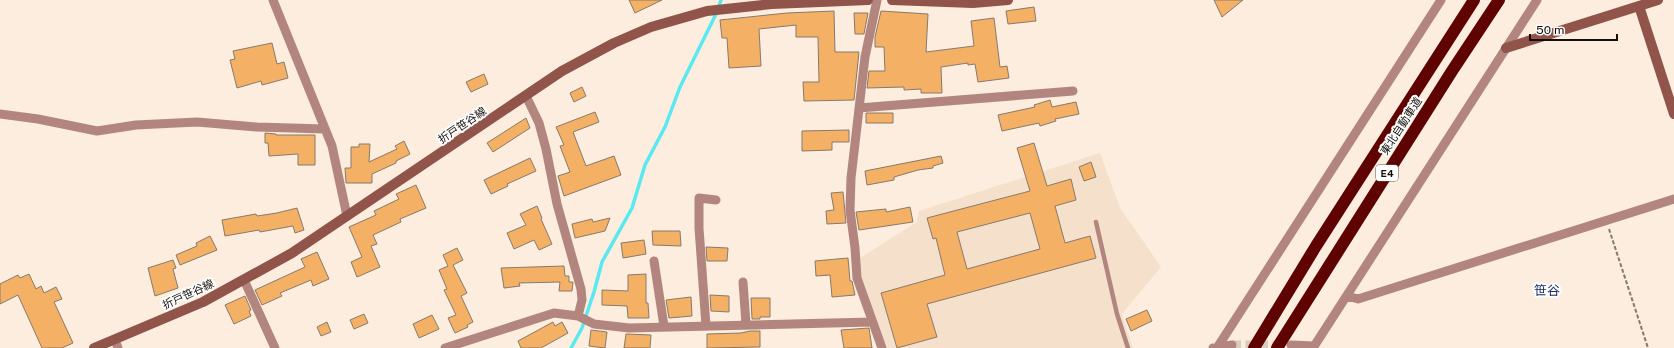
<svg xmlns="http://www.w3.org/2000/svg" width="1674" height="348" font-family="'Public Sans','Noto Sans JP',sans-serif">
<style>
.built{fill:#f4e0cb}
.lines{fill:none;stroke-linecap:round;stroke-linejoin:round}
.stream{stroke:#58e9f1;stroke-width:3.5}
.building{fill:#f4b064;stroke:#877a6c;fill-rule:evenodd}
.street-tunnel{stroke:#d9ccbe;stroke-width:9;stroke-dasharray:9 4.5;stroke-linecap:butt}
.path{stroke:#847a71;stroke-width:2;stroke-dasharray:4 2;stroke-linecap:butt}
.lane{stroke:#b2867f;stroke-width:4.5}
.street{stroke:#b2867f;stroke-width:9}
.secondary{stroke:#90544a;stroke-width:10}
.highway{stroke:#5e0301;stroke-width:12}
.labels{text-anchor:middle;stroke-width:4;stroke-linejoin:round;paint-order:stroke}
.shield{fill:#fdfdfd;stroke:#595652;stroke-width:1}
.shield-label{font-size:10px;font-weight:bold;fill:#130e09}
.street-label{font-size:11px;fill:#130e09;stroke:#fdfdfd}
.quarter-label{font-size:13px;fill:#1a2e65;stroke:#fdfdfd}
</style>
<rect width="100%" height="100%" fill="#fcedde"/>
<!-- built -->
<path class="built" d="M1100,153L1120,208L1161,267L1122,314L1133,348H888L874,318L860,276V258L917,222L919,211Z"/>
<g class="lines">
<!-- stream -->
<path class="stream" d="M571,348L582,328L594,292L602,262L632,208L645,165L665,127L680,87L717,12L721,0"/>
</g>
<!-- building -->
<path class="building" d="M629,0H662L635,13Z
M1214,0H1243L1222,17Z
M1034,7L1036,21L1008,24L1006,11Z
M834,11L835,52H859L854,100L804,101L803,82H819L818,37H796V25L759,29L761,66L729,68L727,38H722L720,20L787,13Z
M881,11L928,14L926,52L974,46L971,21L994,18L1000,67L1007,66L1009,78L978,82L975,64L968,65V63L941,67L942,93H921V89L904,90V87L867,88L869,71H885L884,47H875V37Z
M854,13H868L864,34H855Z
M272,43L277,64L284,62L288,78L262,85L261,81L237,88L230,60L235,59L233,51Z
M484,74L488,84L471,92L466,82Z
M582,87L586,96L574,102L570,93Z
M1050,100L1052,107L1076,102L1079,114L1055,119L1056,121L1040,126L1039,123L1002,131L998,115L1035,107L1034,105Z
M595,112L599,122L573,132L586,166L614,156L621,175L564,196L558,176L570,172L560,146L564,145L556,127Z
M866,113H893V123H866Z
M526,118L530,128L493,152L487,143Z
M849,130V142H832V150L802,151V131Z
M265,133L276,134V135H315V165H298V154L269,156L268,143H265Z
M404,141L410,154L396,161V163L372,174V183H346L345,168H351V147H359V144H370L369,162L397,149L395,146Z
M1034,143L1047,186L1071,179L1076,200L1055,206L1065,243L1090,236L1096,258L927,304L937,337L897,348L881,293L945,275L936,238L933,239L927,218L1030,191L1017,148ZM1030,213L1040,249L967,269L957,232Z
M941,156L943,163L933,166V168L918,170L894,177V180L867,185L865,171Z
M530,158L536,171L507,184L508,186L491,194L484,180Z
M1091,162L1096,177L1084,181L1079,167Z
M416,185L426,208L400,219L401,222L373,235L377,244L371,246L380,267L357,277L351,262L362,257L349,227L376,215L374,211L399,199L396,194Z
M843,192L846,223L827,224L826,211L834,210L831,193Z
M537,206L542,218L541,219L552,244L539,250L534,240L514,249L507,233L526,225L520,214Z
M910,207L913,222L859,230L856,212L886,209V212Z
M297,208L304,230L295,233L293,226L260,232L259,230L225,236L222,220L256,214L257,216L277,213Z
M610,218L605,231L575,238L572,224L592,219L593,222Z
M652,231H680L681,246L653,245Z
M210,236L217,250L180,265L176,255L197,246L196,243Z
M644,240L646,254L623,258L621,243Z
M706,247L728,248L727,261H707Z
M457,248L463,260L453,265L467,293L461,296L473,322L467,325L468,327L455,333L448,318L456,315L444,290L447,289L439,270L448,266L443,255Z
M317,252L329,279L313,286L311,280L280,293L282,296L262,305L255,290L305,267L301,259Z
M848,258L850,281H852L855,295L832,297L830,275L816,276L815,261Z
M173,260L176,268L173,269L178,288L155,296L148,268Z
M564,266L565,276H569V282H573L572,291H559L560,282L519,283L520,286L504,288L501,268Z
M29,274L36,289L41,286L44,293L56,287L62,299L54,302L73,343L62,348H42L18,295L0,304V284L18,275L20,278Z
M646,274V303H648L649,318H628L627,306L602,305V290L628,291V275Z
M710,295L729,296V312L711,311Z
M245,296L251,310L249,311L251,316L234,324L225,305Z
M691,297L692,316L669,318L666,300Z
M751,298H770V317H760V319H752Z
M1147,310L1152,321L1131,331L1126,319Z
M364,314L368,323L354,329L350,320Z
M432,315L439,329L419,338L413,324Z
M327,322L331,332L321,336L317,327Z
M553,322L555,326L562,322L568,333L541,348H521L518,341Z
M869,328L872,348H844L841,330Z
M591,330L607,332L605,348L589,346Z
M750,331H760V347L707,348V334L741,333Z
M626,334L651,335L650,348H624Z"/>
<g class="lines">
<!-- street-tunnel -->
<path class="street-tunnel" d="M1232,345H1284"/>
<!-- path -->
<path class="path" d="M1609,229L1648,348"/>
<!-- lane -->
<path class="lane" d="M1096,222L1117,314L1128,348"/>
<!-- street -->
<path class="street" d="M273,0L332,146L347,216
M877,0L865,57L851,178L850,210L855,248L857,278L882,348
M526,96L539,123L546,149L557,204L581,289L582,300L578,316
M859,108L1073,91
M0,114L38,119L97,131L136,125L197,122L257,127L325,129
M654,261L664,326
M244,280L275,348
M743,282L746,324
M1347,296L1358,299L1674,199
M706,326L699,228V198L716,200
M115,340L118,348
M1291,345L1314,346
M445,348L554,313L578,316L594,324L629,328L872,322
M1213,348L1232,345
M1217,348L1441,0
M1313,348L1537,0"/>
<!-- secondary -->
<path class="secondary" d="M892,0L973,3L1008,0
M1639,6L1674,114
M1506,48L1658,0
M94,348L203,302L292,253L562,71L614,43L651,27L707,11L772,4L868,0"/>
<!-- highway -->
<path class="highway" d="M1254,348L1316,246L1474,0
M1277,348L1452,71L1499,0"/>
</g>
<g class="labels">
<!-- shield labels -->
<rect class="shield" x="1376" y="165" width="22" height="16" rx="3"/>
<g class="shield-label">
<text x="1387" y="177">E4</text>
</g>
<!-- street labels -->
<g class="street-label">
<text transform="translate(462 125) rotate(-34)" y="4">折戸笹谷線</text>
<text transform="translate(1401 126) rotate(-57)" y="4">東北自動車道</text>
<text transform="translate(188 294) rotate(-25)" y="4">折戸笹谷線</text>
</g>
<!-- quarter labels -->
<g class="quarter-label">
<text x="1547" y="295">笹谷</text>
</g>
</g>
<!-- scale -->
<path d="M1530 34v6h87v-6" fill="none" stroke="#130e09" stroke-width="2"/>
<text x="1536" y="34" font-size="12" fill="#130e09" stroke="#fdfdfd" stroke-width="3" paint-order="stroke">50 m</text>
</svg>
